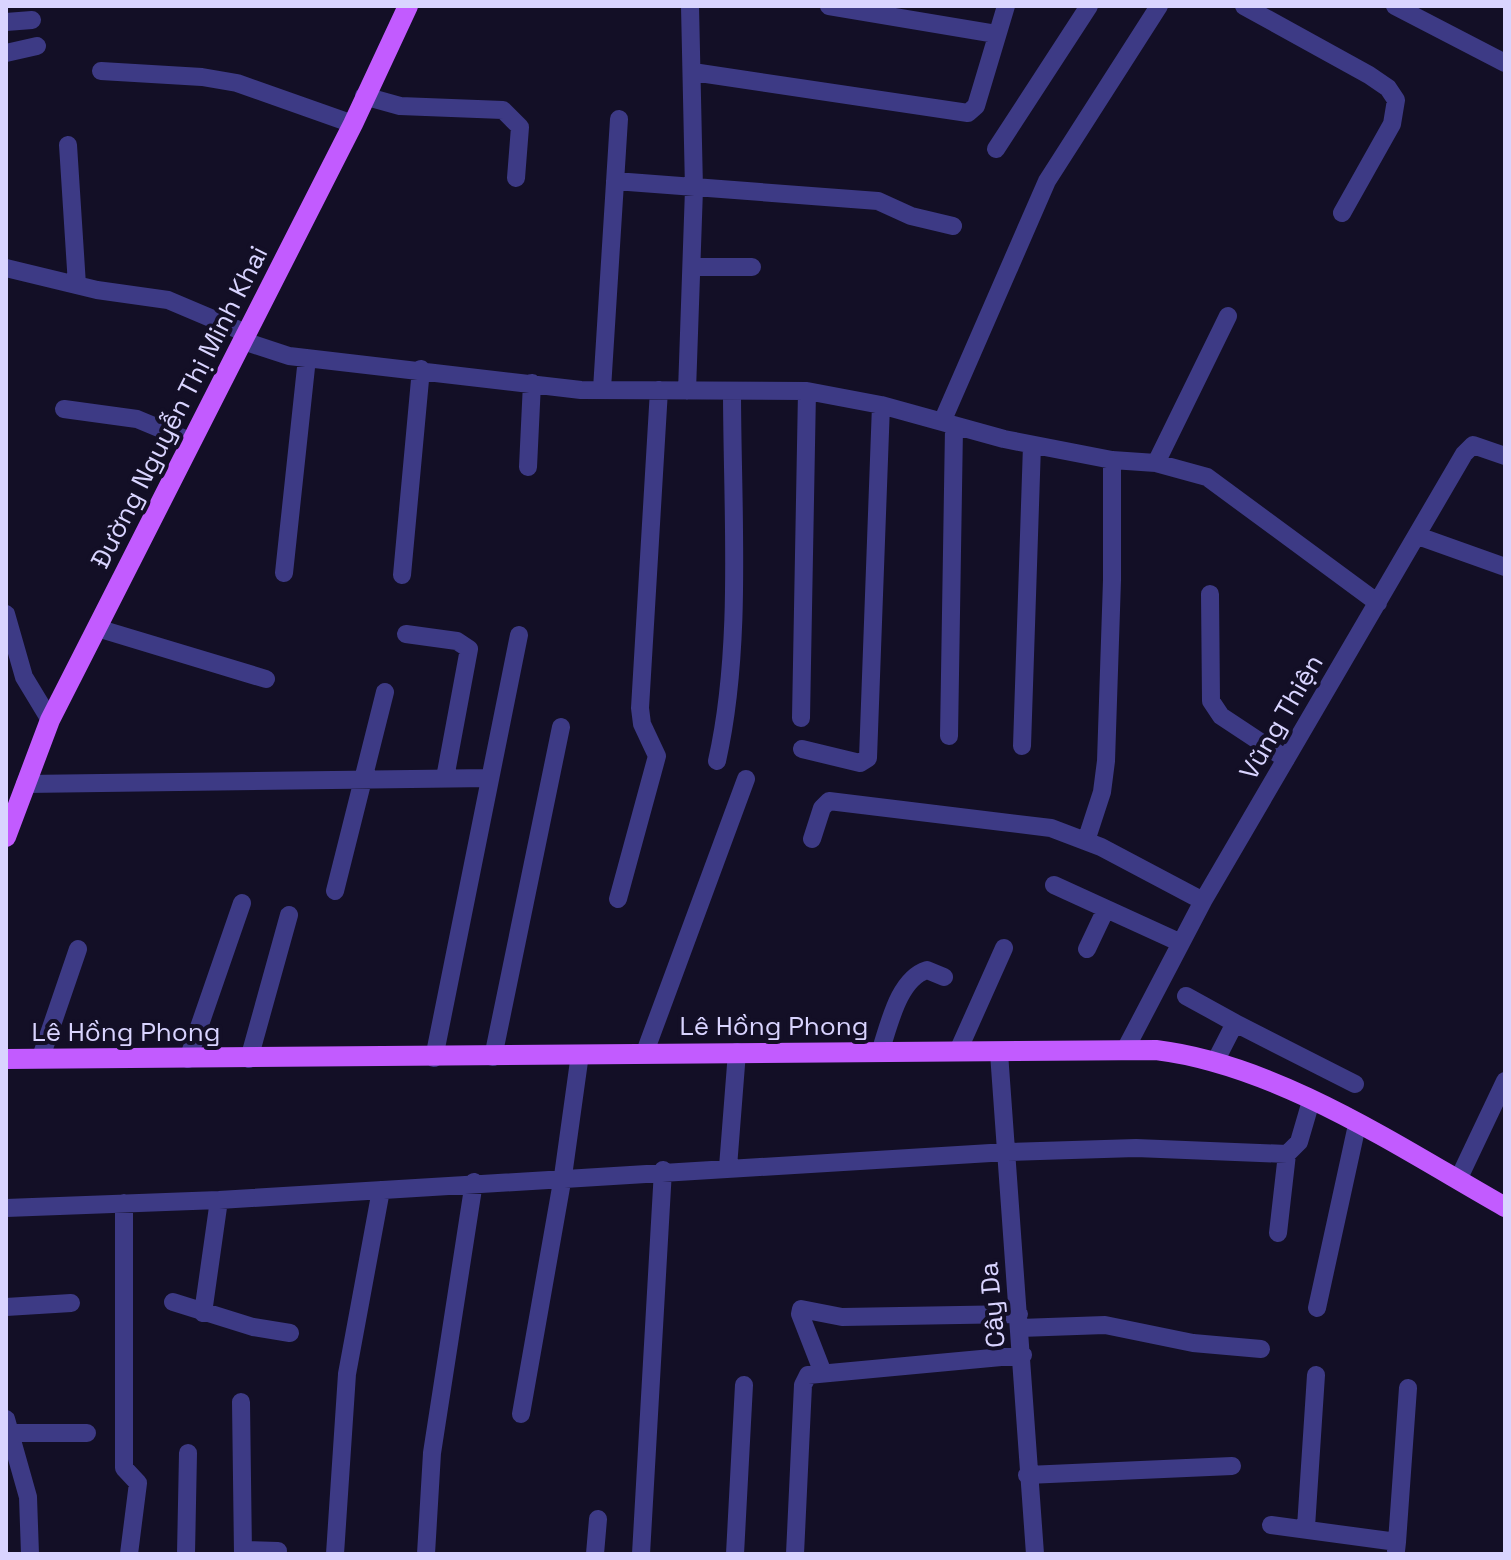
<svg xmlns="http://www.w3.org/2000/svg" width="1511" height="1560" font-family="'Space Grotesk',sans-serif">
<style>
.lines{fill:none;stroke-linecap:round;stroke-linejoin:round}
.minor{stroke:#3d3a85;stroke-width:18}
.major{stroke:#c25bff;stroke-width:20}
.labels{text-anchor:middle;stroke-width:8;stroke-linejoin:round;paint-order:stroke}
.street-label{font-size:26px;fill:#d9d4ff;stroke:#130f26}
</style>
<rect width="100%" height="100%" fill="#130f26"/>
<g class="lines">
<!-- minor -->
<path class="minor" d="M829,6L996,34
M1244,6L1369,75L1388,88L1396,100L1392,124L1342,213
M1395,6L1505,63
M6,22L32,20
M6,53L37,46
M101,71L202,77L237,83L353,124
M693,72L968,113L976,106L1006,6
M364,96L400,106L503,110L520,127L516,178
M68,145L77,285
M996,149L1089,6
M615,181L878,201L911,216L953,226
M693,267H752
M6,268L97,290L168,300L246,333
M243,341L289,356L581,390L807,391L881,405L1004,439L1112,460L1156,463L1207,477L1378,603
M602,389L619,119
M687,391L694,189L690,6
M64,409L137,419L190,441
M942,422L1047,181L1159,6
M1156,463L1228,316
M528,467L532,383
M1418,536L1505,567
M284,573L307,358
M402,575L421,369
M1210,594L1211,701L1221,716L1286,759
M6,614L24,677L50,720
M97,628L266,679
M406,634L457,641L469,649L445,778
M801,718L807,391
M949,736L954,428
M1022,746L1032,445
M802,749L860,763L868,758L881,405
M717,761C743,646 732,509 732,391
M25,784L490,778
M812,839L822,808L829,801L1051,828L1101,847L1203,901
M1086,841L1102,792L1106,761L1112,580V460
M1054,885L1181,943
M335,891L385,692
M618,899L657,756L642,724L640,708L659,390
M1087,949L1105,911
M1186,996L1235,1023
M1125,1050L1203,901L1464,454L1473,445L1505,456
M958,1051L1004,948
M645,1052L746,779
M880,1052C889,1026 898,979 927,970L944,977
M999,1053L1035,1554
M41,1057L78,949
M493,1057L561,727
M434,1058L519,635
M188,1059L242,903
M249,1059L289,915
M1216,1060L1235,1023L1355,1084
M728,1167L737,1052
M1458,1180L1505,1081
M124,1203V1468L138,1483L129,1554
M6,1208L219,1200L1007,1152L1136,1148L1287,1154L1299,1142L1311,1101
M1278,1233L1287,1154
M173,1302L253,1327L290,1333
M6,1307L71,1303
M1317,1308L1357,1125
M203,1313L219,1200
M1020,1328L1105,1325L1193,1343L1261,1349
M823,1373L800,1314L801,1309L842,1317L1019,1314
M241,1402L243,1554
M521,1414L563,1176L580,1054
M6,1419L28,1497L30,1554
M10,1433H87
M1027,1475L1232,1466
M1271,1525L1397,1542L1396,1551
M1306,1527L1316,1375
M1397,1542L1408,1388
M243,1550L278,1551
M186,1554L188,1453
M335,1554L347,1374L381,1190
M426,1554L432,1453L474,1182
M595,1554L598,1519
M641,1554L663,1170
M735,1554L744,1385
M795,1554L803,1385L808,1375L1023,1355"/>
<!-- major -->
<path class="major" d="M6,837L50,720L353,124L408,6
M6,1059L1156,1050C1278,1065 1399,1147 1505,1207"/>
</g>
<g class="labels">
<!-- street labels -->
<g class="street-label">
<text transform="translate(179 407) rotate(-63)" y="9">Đường Nguyễn Thị Minh Khai</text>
<text transform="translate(1281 717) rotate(-60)" y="9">Vũng Thiện</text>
<text x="774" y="1035">Lê Hồng Phong</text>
<text x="126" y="1041">Lê Hồng Phong</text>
<text transform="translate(992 1305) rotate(-95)" y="9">Cây Da</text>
</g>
</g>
<!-- border -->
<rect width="1511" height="1560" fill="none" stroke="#d9d4ff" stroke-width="16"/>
</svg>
